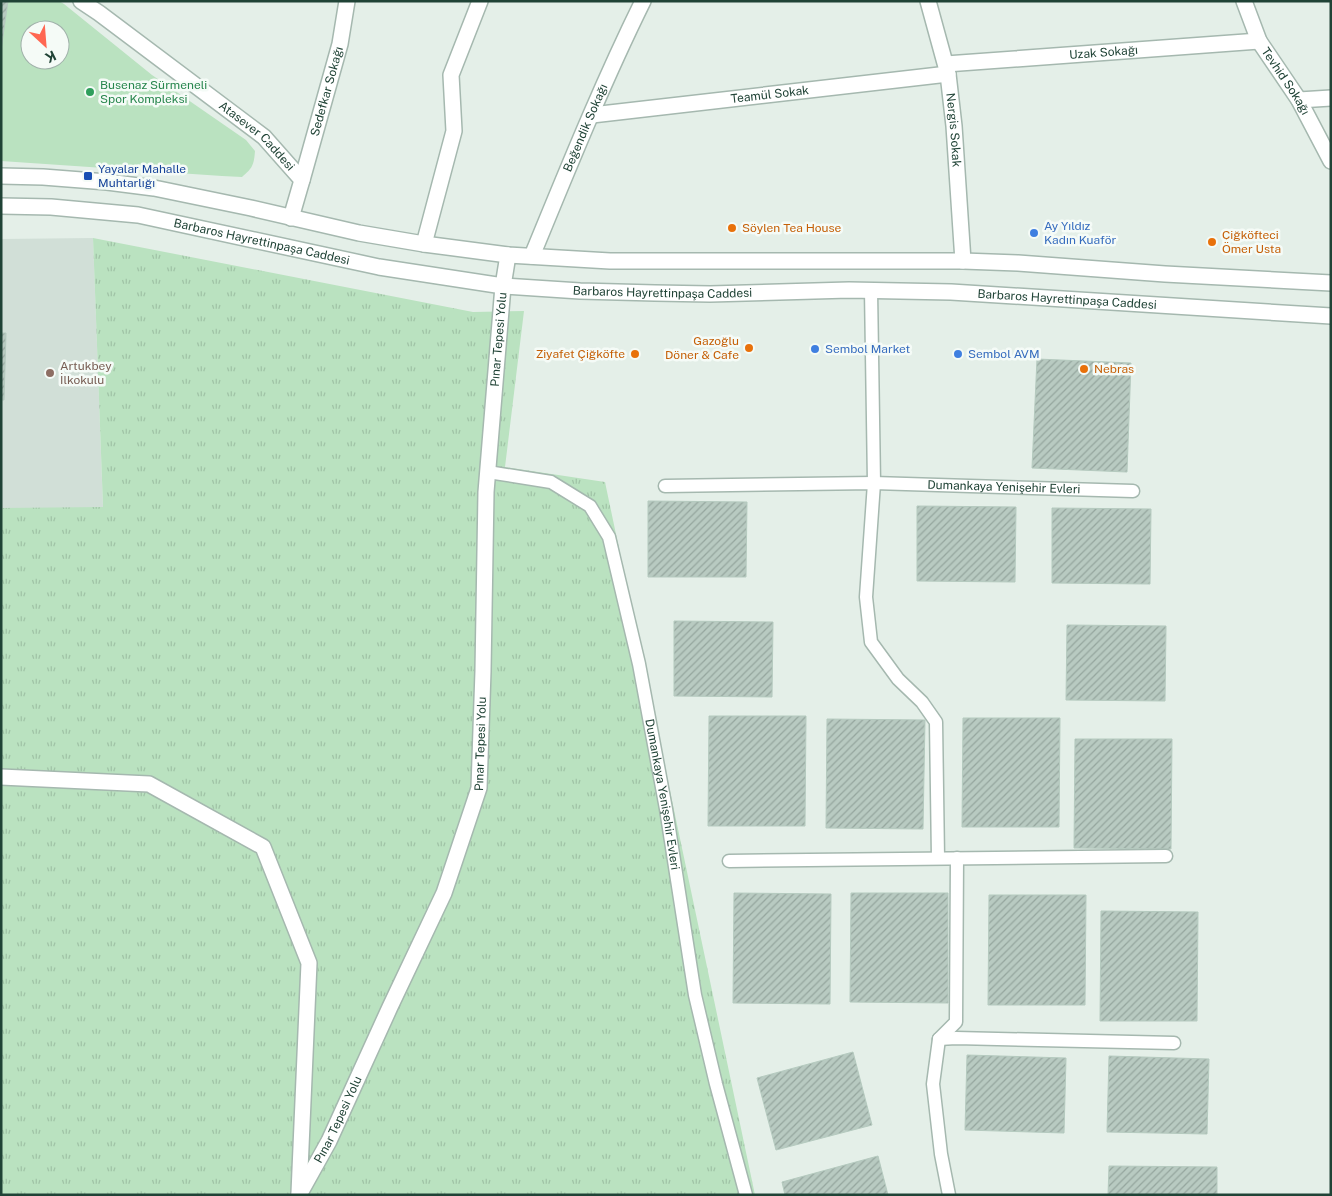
<svg xmlns="http://www.w3.org/2000/svg" width="1332" height="1196" font-family="'Public Sans',sans-serif">
<style>
.built{fill:#d1dfd7}
.grass{fill:url(#grass-tufts)}
.park{fill:#bae2c0;fill-rule:evenodd}
.building{fill:url(#building-hatch);stroke:#b5cabf}
.lines{fill:none;stroke-linecap:round;stroke-linejoin:round}
.service-casing{stroke:#a5b8af;stroke-width:15}
.minor-casing{stroke:#a5b8af;stroke-width:18}
.tertiary-casing{stroke:#a5b8af;stroke-width:18}
.service{stroke:#fff;stroke-width:12}
.minor{stroke:#fff;stroke-width:15}
.tertiary{stroke:#fff;stroke-width:15}
.leisure-dot{fill:#2e9e5b;stroke:#f5fbf7;stroke-width:2}
.transit-dot{fill:#1a4fb4;stroke:#f5fbf7;stroke-width:2}
.food-dot{fill:#e8710a;stroke:#f5fbf7;stroke-width:2}
.shop-dot{fill:#3f7fe0;stroke:#f5fbf7;stroke-width:2}
.education-dot{fill:#8d6e63;stroke:#f5fbf7;stroke-width:2}
.labels{text-anchor:middle;stroke-width:5;stroke-linejoin:round;paint-order:stroke}
.street-label{font-size:12px;fill:#204336;stroke:#f5fbf7}
.leisure-label{font-size:12px;fill:#27864d;stroke:#f5fbf7;text-anchor:start}
.transit-label{font-size:12px;fill:#164399;stroke:#f5fbf7;text-anchor:start}
.shop-label{font-size:12px;fill:#366cbe;stroke:#f5fbf7;text-anchor:start}
.food-label{font-size:12px;fill:#c56008;stroke:#f5fbf7;text-anchor:start}
.education-label{font-size:12px;fill:#785e54;stroke:#f5fbf7;text-anchor:start}
</style>
<defs>
<pattern id="grass-tufts" width="24" height="20" patternUnits="userSpaceOnUse" patternTransform="scale(1.25)"><rect width="24" height="20" fill="#bae2c0"/><path d="M3 7l-1-3M5 7V3M7 7l1-3M15 17l-1-3M17 17v-4M19 17l1-3" fill="none" stroke="#a0c3a6"/></pattern>
<pattern id="building-hatch" width="6" height="6" patternUnits="userSpaceOnUse" patternTransform="scale(1.25)"><rect width="6" height="6" fill="#b8cac1"/><path d="M-1 1l2-2M0 6l6-6M5 7l2-2" fill="none" stroke="#95a69e"/></pattern>
</defs>
<rect width="100%" height="100%" fill="#e4efe8"/>
<!-- built -->
<path class="built" d="M93,238L103,508H1V239Z"/>
<!-- grass -->
<path class="grass" d="M93,238L473,312L524,311L505,467L605,482L755,1195H1V508L103,507Z"/>
<!-- park -->
<path class="park" d="M8,1H59L64,4L152,75L246,140L255,151C254,164 253,168 242,177L222,176L1,161V50ZM30,30H60V60H30Z"/>
<!-- building -->
<path class="building" d="M1,1H8L1,50Z
M1,333H6L4,400H1Z
M1037,359L1131,363L1127,472L1032,468Z
M648,501L747,502L746,577H648Z
M917,506L1016,507L1015,582L917,581Z
M1052,508L1151,509L1150,584L1052,583Z
M674,621L773,622L772,697L674,696Z
M1067,625L1166,626L1165,701L1066,700Z
M709,716H806L805,826H708Z
M963,718H1060L1059,827H962Z
M827,719L925,720L923,829L826,828Z
M1075,739H1172L1171,849L1074,848Z
M734,893L831,894L830,1004L733,1003Z
M851,893H948V1003L850,1002Z
M989,895H1086L1085,1005H988Z
M1101,911L1198,912L1197,1021H1100Z
M853,1052L872,1125L776,1150L757,1078Z
M967,1055L1066,1058L1064,1133L965,1130Z
M1109,1056L1209,1059L1207,1134L1107,1132Z
M878,1156L888,1195H785L782,1182Z
M1109,1166L1217,1167V1195H1108Z"/>
<g class="lines">
<!-- service casing -->
<g class="service-casing">
<g id="service">
<path d="M871,290L874,483L866,597L871,642L898,679L922,702L936,722L938,858"/>
<path id="s1" d="M488,472L551,482L590,506L609,537L639,664L666,809L695,995L716,1084L746,1195"/>
<path id="s2" d="M665,486L874,483L1133,491"/>
<path d="M729,861L1166,856"/>
<path d="M939,1039L956,1038L1174,1043"/>
<path d="M949,1195L941,1154L933,1084L939,1039L956,1022L957,858"/>
</g>
</g>
<!-- minor casing -->
<g class="minor-casing">
<g id="minor">
<path id="s3" d="M81,1L99,13L264,137L302,180L291,218"/>
<path id="s4" d="M928,1L948,74L954,126L963,261"/>
<path id="s5" d="M1244,1L1259,41L1299,100L1331,161"/>
<path id="s6" d="M946,64L1259,41"/>
<path d="M1299,100L1331,98"/>
<path id="s7" d="M592,115L948,74"/>
<path id="s8" d="M302,180L340,44L347,1"/>
<path d="M424,244L454,131L451,75L480,1"/>
<path id="s9" d="M532,256C567,171 602,84 643,1"/>
<path d="M1,777L149,784L263,847L309,963L299,1193"/>
<path id="s10" d="M299,1195L329,1141L390,1007L444,893L479,788L483,671L486,492L503,286L508,255"/>
</g>
</g>
<!-- tertiary casing -->
<g class="tertiary-casing">
<g id="tertiary">
<path d="M1,176L43,177L107,182L154,188L251,208L359,233L424,244L508,255L610,261H963L1018,263L1165,274L1331,283"/>
<path id="s11" d="M1,206L51,207L138,215L379,267L503,286L580,291L655,293L710,294L849,290L951,292L1331,316"/>
</g>
</g>
<!-- service -->
<use href="#service" class="service"/>
<!-- minor -->
<use href="#minor" class="minor"/>
<!-- tertiary -->
<use href="#tertiary" class="tertiary"/>
</g>
<!-- markers -->
<circle class="leisure-dot" cx="90" cy="92" r="5"/>
<rect class="transit-dot" x="83" y="171" width="10" height="10" rx="2.5"/>
<g class="food-dot">
<circle cx="732" cy="228" r="5"/>
<circle cx="1212" cy="242" r="5"/>
<circle cx="749" cy="348" r="5"/>
<circle cx="635" cy="354" r="5"/>
<circle cx="1084" cy="369" r="5"/>
</g>
<g class="shop-dot">
<circle cx="1034" cy="233" r="5"/>
<circle cx="815" cy="349" r="5"/>
<circle cx="958" cy="354" r="5"/>
</g>
<circle class="education-dot" cx="50" cy="373" r="5"/>
<g class="labels">
<!-- street labels -->
<g class="street-label">
<text dy="4" stroke="none"><textPath href="#s6" startOffset="158">Uzak Sokağı</textPath></text>
<text dy="4" stroke="none"><textPath href="#s5" startOffset="91">Tevhid Sokağı</textPath></text>
<text dy="4" stroke="none"><textPath href="#s8" startOffset="92">Sedefkar Sokağı</textPath></text>
<text dy="4" stroke="none"><textPath href="#s7" startOffset="179">Teamül Sokak</textPath></text>
<text dy="4" stroke="none"><textPath href="#s9" startOffset="139">Beğendik Sokağı</textPath></text>
<text dy="4" stroke="none"><textPath href="#s4" startOffset="132">Nergis Sokak</textPath></text>
<text dy="4" stroke="none"><textPath href="#s3" startOffset="222">Atasever Caddesi</textPath></text>
<text dy="4" stroke="none"><textPath href="#s11" startOffset="264">Barbaros Hayrettinpaşa Caddesi</textPath></text>
<text dy="4" stroke="none"><textPath href="#s11" startOffset="669">Barbaros Hayrettinpaşa Caddesi</textPath></text>
<text dy="4" stroke="none"><textPath href="#s11" startOffset="1074">Barbaros Hayrettinpaşa Caddesi</textPath></text>
<text dy="4" stroke="none"><textPath href="#s10" startOffset="895">Pınar Tepesi Yolu</textPath></text>
<text dy="4" stroke="none"><textPath href="#s2" startOffset="339">Dumankaya Yenişehir Evleri</textPath></text>
<text dy="4" stroke="none"><textPath href="#s10" startOffset="490">Pınar Tepesi Yolu</textPath></text>
<text dy="4" stroke="none"><textPath href="#s1" startOffset="409">Dumankaya Yenişehir Evleri</textPath></text>
<text dy="4" stroke="none"><textPath href="#s10" startOffset="85">Pınar Tepesi Yolu</textPath></text>
</g>
<!-- leisure labels -->
<g class="leisure-label">
<text x="100" y="89">Busenaz Sürmeneli<tspan x="100" dy="14">Spor Kompleksi</tspan></text>
</g>
<!-- transit labels -->
<g class="transit-label">
<text x="98" y="173">Yayalar Mahalle<tspan x="98" dy="14">Muhtarlığı</tspan></text>
</g>
<!-- shop labels -->
<g class="shop-label">
<text x="1044" y="230">Ay Yıldız<tspan x="1044" dy="14">Kadın Kuaför</tspan></text>
<text x="825" y="353">Sembol Market</text>
<text x="968" y="358">Sembol AVM</text>
</g>
<!-- food labels -->
<g class="food-label">
<text x="742" y="232">Söylen Tea House</text>
<text x="1222" y="239">Çiğköfteci<tspan x="1222" dy="14">Ömer Usta</tspan></text>
<text x="739" y="345" text-anchor="end">Gazoğlu<tspan x="739" dy="14">Döner &amp; Cafe</tspan></text>
<text x="625" y="358" text-anchor="end">Ziyafet Çiğköfte</text>
<text x="1094" y="373">Nebras</text>
</g>
<!-- education labels -->
<g class="education-label">
<text x="60" y="370">Artukbey<tspan x="60" dy="14">İlkokulu</tspan></text>
</g>
</g>
<!-- border -->
<rect width="1332" height="1196" fill="none" stroke="#204336" stroke-width="5"/>
<!-- north arrow -->
<g transform="translate(45 45) rotate(154)"><circle r="24" fill="#f5fbf7" stroke="#a0b1aa"/>
<path d="M0-4L9 19L0 12L-9 19Z" fill="#ff6752"/>
<text y="-8" font-size="14" font-weight="bold" text-anchor="middle" fill="#204336">K</text>
</g>
</svg>
